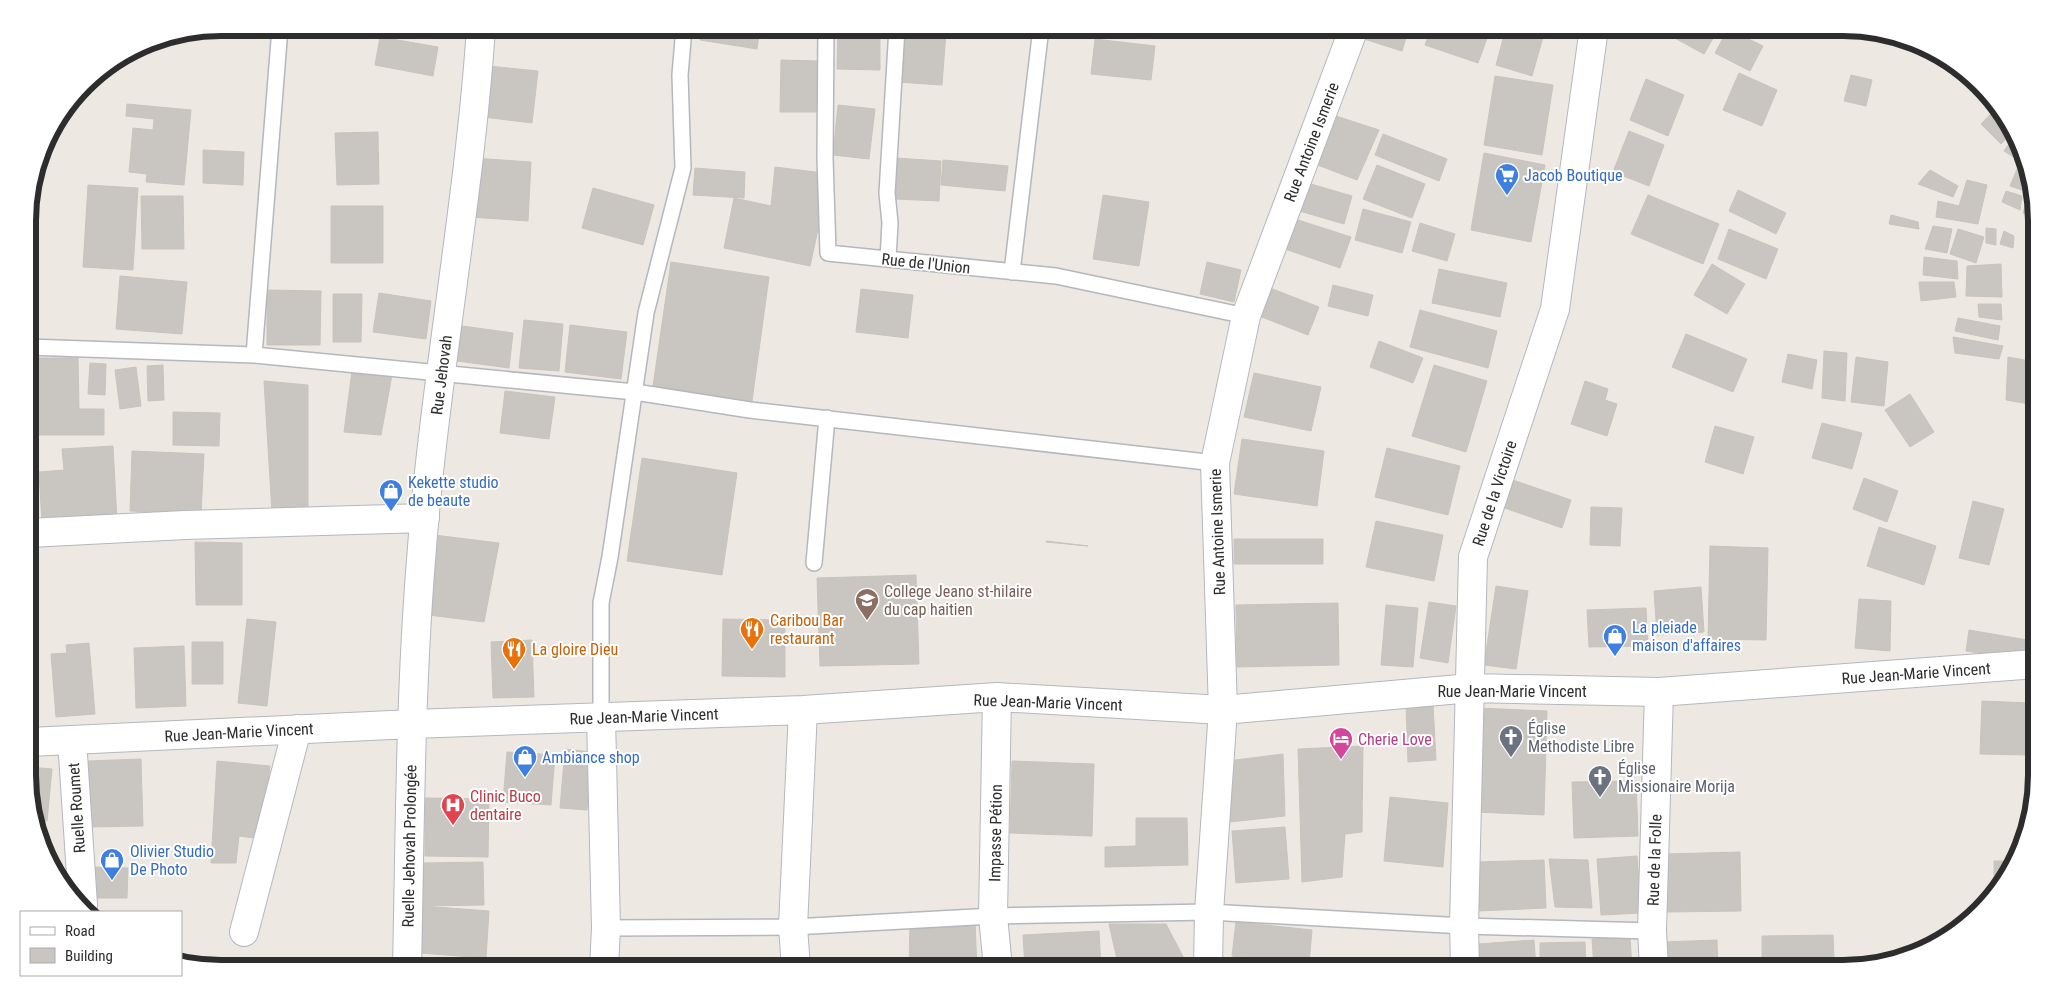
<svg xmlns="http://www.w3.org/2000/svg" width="2064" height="996" font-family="'Roboto Condensed',sans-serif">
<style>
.building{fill:#c9c5c0;stroke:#c9c4bb}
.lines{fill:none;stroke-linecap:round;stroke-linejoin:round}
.service-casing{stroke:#b5b7bf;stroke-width:18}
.minor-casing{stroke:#b5b7bf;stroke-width:30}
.service{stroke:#fff;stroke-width:15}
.minor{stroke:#fff;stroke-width:28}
.labels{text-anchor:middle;stroke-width:4;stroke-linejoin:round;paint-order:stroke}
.street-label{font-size:16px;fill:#2d2d2d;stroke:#fff}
.shop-label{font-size:16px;fill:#366cbe;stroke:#fff;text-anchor:start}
.education-label{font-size:16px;fill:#785e54;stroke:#fff;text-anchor:start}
.food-label{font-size:16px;fill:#c56008;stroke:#fff;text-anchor:start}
.worship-label{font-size:16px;fill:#5b616d;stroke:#fff;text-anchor:start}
.hotel-label{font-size:16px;fill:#b23c85;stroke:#fff;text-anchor:start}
.health-label{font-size:16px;fill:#be3a42;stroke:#fff;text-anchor:start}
.rim{fill:none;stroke:#2d2d2d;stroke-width:6}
</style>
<rect width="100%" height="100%" fill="#ede9e2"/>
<!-- building -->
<path class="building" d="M701,28H760L757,49L700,40Z
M838,28H880V70L837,69Z
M979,28H1014L1013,34L978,29Z
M1094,28H1151L1150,36L1094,31Z
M1367,28H1396L1408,31L1402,51L1364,39Z
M1431,28H1484L1490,30L1478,63L1425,45Z
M1506,28H1537L1545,30L1532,76L1496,65Z
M1676,28H1719L1704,54L1671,36Z
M1838,28H1843L1860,32L1856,39Z
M901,29L946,32L942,85L897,82Z
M1728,29L1763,46L1750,71L1715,53Z
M380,37L438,47L433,76L375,65Z
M1095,39L1155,46L1151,80L1091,74Z
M781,60L819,61L818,112H780Z
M488,66L538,71L532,123L483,117Z
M1739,73L1777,90L1762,126L1723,110Z
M1851,75L1872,80L1866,106L1844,101Z
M1495,76L1553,85L1542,155L1484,145Z
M1646,79L1684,95L1668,136L1630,120Z
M127,104L191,110L184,185L146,182L147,174L129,172L133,128L153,130L154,119L126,116Z
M838,105L875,109L869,159L833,155Z
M1998,106L2013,131L2001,144L1981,124Z
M1333,115L1379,130L1357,180L1315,164Z
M1629,131L1664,145L1649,186L1613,172Z
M378,132L379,184L337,185L335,133Z
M1383,134L1447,159L1439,181L1375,155Z
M2015,135L2023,152L2017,159L2004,151Z
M203,150L244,152L243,185L203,183Z
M1484,153L1545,165L1531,242L1471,230Z
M473,158L531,162L528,221L470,217Z
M896,158L941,161L939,201L895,199Z
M943,160L1008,166L1005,191L941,185Z
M2020,162L2027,165L2031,183L2028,192L2010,186Z
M1377,165L1425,184L1412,218L1363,199Z
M775,167L823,173L818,215L821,216L810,266L724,248L734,198L771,206Z
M695,168L745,172L744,198L693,195Z
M1930,170L1958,186L1953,197L1918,184Z
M1967,180L1987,185L1978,224L1936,217L1938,201L1959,206Z
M1304,182L1352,196L1344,224L1296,210Z
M88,185L138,188L133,270L83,267Z
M593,188L654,205L643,245L582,228Z
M1738,190L1786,213L1776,234L1729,211Z
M2006,191L2022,196L2020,210L2002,202Z
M1103,195L1149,202L1139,266L1093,259Z
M1648,195L1719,224L1703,264L1631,234Z
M141,196H183L184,249H142Z
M2028,196L2035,198L2033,217L2023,213Z
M331,206H383V263H331Z
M1363,209L1411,222L1402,253L1355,240Z
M1891,215L1918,222L1919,229L1889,224Z
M1295,219L1351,237L1340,268L1285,249Z
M1420,223L1455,234L1447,261L1412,251Z
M1933,226L1952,229L1947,253L1925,249Z
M1986,228L1996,229V245L1986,243Z
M1729,229L1778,249L1766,279L1718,259Z
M1958,229L1984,237L1976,263L1950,254Z
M2004,231L2014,236L2013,248L2000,244Z
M1924,257L1957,261L1958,279L1923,275Z
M2028,261L2035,263V285L2026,278Z
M671,262L769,277L752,401L653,386Z
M1207,262L1241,270L1234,302L1200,294Z
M1712,264L1745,284L1727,314L1694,295Z
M2001,264L2002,297L1966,296L1967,266Z
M1439,269L1507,283L1500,317L1432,303Z
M120,276L187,282L182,334L116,329Z
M1919,282H1954L1956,297L1921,301Z
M1333,285L1373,295L1368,316L1328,306Z
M1270,288L1319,307L1308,335L1259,316Z
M861,289L913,295L908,338L856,332Z
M267,290L321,291L320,345H267Z
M379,293L431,301L426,339L373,332Z
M333,294H362L361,342H333Z
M1978,304H2001L2002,320L1979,317Z
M1420,310L1497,331L1488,368L1410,347Z
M1958,318L2000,326L1998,340L1955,331Z
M524,320L563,324L559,371L519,368Z
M570,325L627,332L621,379L565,372Z
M462,326L513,333L509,368L457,361Z
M1686,334L1747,359L1733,392L1672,367Z
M1953,337L2003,346L1999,359L1955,353Z
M1379,341L1423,358L1413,383L1370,367Z
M1824,351L1847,353L1845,401L1822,398Z
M1788,354L1817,360L1812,389L1782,382Z
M1856,357L1888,362L1884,406L1851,402Z
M2008,357L2035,362V405L2006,400Z
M35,358H78L79,409H104V435H36Z
M90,363L106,364L105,395L88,394Z
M163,365L164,400L148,401L147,366Z
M1434,365L1487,381L1466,452L1412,436Z
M136,367L141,406L120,409L115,370Z
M352,371L392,375L381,435L344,432Z
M1254,373L1321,387L1311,431L1244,417Z
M264,381L308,385V510L272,513Z
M1585,381L1608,389L1605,400L1617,404L1607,436L1571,424Z
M505,391L555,397L549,439L500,433Z
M1910,394L1934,432L1910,447L1885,410Z
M173,412L220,413L219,446L173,445Z
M1822,423L1862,433L1852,469L1812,458Z
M1715,426L1754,437L1743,474L1705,462Z
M1242,439L1324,451L1317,506L1234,494Z
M113,446L117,520L42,524L39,472L64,470L62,449Z
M1387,448L1460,466L1448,515L1375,497Z
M132,451L204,454L201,514L130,511Z
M642,458L737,473L722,575L627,561Z
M28,472L33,528H29Z
M1507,478L1571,500L1562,528L1499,506Z
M1864,478L1898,491L1887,522L1853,509Z
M1973,501L2004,509L1989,565L1959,558Z
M1591,507L1622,508L1620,546L1590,545Z
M1376,521L1443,535L1434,581L1366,567Z
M1879,527L1936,546L1924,585L1867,566Z
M434,535L499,543L484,622L421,614Z
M1234,539H1323V564H1234Z
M1046,541L1088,546L1046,542Z
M195,542L242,543V605H196Z
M1710,546L1768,548L1766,640L1708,639Z
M916,575L919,664L820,666L817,578Z
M1496,586L1528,591L1516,669L1484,665Z
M2031,586H2036V631H2032Z
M1701,587L1704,632L1657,635L1654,591Z
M1859,599L1891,601L1890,651L1855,648Z
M1429,602L1456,606L1448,663L1420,658Z
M1338,603L1339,665L1237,667L1236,605Z
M1386,605L1418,608L1413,667L1381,665Z
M1646,608L1648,646L1589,647L1587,610Z
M247,619L276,622L267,706L238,703Z
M723,619L785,620V677L722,676Z
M1969,630L2027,640L2025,660L1966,651Z
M532,640L534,697L493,698L491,642Z
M192,642H223V684H192Z
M89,643L95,714L56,717L51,654L67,653L66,645Z
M184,646L186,706L136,708L134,648Z
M1982,701L2029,703L2028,755L1980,754Z
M1433,705L1436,760L1408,762L1406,706Z
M1477,708L1547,711L1544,815L1474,812Z
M1363,746L1362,832L1345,834L1342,877L1302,882L1298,749Z
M565,749L592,752L587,810L560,808Z
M507,752L555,755L551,805L503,802Z
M1283,754L1285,816L1230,822L1235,760Z
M141,759L143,826L90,827L88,761Z
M217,761L270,766L261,839L239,836L236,863H211Z
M1012,761L1094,764L1092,836L1010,833Z
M29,767L52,769L47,821L34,820L29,801Z
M1636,781L1638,836L1574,838L1572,782Z
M1390,797L1448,803L1443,867L1384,861Z
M425,798L489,799L488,857L425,856Z
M1136,818H1187L1188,865L1105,867V847L1136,846Z
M1285,827L1289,879L1236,883L1232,831Z
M1740,852L1741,911L1666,912L1664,854Z
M1637,856L1641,913L1601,915L1597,859Z
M1549,859L1588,860L1592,908L1555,907Z
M1544,860L1546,908L1479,911L1477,862Z
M1994,861H2016L1994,895Z
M483,862L484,905L422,906V863Z
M94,867L128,868L127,898H94Z
M422,906L489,911L486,958L419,953Z
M975,922L977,968H909L910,923Z
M1236,922L1312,930L1309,964L1232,956Z
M1109,924H1166L1189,968H1119Z
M1099,931L1101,968H1025L1023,935Z
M1833,935L1834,961L1762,962V936Z
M1630,937L1632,968H1594L1592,939Z
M1534,940L1536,968H1480L1478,944Z
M1717,940L1718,968H1664L1663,942Z
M1585,942L1586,968H1540V943Z"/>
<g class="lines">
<!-- service casing -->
<g class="service-casing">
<path id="service" d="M826,28L825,158L828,253L1056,276L1246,316
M47,143L48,135
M888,259L890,223L887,193L897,28
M1012,272L1041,28
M28,347L254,355L635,392L750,410L1215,463
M254,355L280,28
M814,563L827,418
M601,717V603L610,557L646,313L683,168L680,75L684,28
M606,928L793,927L993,916L1209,912L1464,926L1652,931"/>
</g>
<!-- minor casing -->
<g class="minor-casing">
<path id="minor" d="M29,533L185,525L425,518
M997,697L993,916L998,968
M601,717L606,928L604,968
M72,740L83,905
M29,742L412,724L803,710L997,697L1223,710L1471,688L1659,692L2036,664
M244,932L297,729
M407,968C410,832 410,696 421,560C434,382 469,206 481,28
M796,968L793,927L803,710
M1208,968L1209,912L1223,710L1215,463L1246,316L1354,28
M1465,968L1464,926L1473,557L1555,309L1594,28
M1654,968L1652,931L1659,692"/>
</g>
<!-- service -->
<use href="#service" class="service"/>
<!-- minor -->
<use href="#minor" class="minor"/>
</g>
<!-- icons -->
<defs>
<g id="supermarket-pin" transform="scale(1.25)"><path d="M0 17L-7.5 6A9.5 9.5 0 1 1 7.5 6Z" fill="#3f7fe0" stroke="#fff"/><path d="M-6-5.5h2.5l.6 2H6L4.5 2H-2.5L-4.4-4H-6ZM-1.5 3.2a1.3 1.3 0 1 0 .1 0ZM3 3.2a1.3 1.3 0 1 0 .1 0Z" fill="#fff"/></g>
<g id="shop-pin" transform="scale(1.25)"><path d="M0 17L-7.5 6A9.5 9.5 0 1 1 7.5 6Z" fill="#3f7fe0" stroke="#fff"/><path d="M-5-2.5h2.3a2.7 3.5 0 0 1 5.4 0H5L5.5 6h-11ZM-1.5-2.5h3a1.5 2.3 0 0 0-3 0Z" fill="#fff"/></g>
<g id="school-pin" transform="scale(1.25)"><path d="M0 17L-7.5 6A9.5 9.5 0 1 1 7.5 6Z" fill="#8d6e63" stroke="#fff"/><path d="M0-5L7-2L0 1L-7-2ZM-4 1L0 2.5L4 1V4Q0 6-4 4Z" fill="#fff"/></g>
<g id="restaurant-pin" transform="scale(1.25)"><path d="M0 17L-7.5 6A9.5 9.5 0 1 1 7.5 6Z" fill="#e8710a" stroke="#fff"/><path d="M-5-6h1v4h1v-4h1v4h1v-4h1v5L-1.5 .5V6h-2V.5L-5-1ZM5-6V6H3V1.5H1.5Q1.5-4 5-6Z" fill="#fff"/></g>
<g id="church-pin" transform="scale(1.25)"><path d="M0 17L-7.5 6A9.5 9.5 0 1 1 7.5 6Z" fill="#6b7280" stroke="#fff"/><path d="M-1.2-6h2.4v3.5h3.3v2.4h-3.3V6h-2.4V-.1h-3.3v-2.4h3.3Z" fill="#fff"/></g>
<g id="hotel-pin" transform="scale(1.25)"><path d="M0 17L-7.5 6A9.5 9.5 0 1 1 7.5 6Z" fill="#d1479c" stroke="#fff"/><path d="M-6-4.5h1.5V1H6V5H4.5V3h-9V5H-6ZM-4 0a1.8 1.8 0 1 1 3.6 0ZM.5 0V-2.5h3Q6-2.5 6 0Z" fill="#fff"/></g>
<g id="hospital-pin" transform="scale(1.25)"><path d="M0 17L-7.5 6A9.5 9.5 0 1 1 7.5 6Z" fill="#e0444e" stroke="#fff"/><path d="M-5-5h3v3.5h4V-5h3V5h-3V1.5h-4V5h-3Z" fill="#fff"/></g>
</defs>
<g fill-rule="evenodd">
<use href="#supermarket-pin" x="1507" y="175"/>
<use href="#shop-pin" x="391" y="491"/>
<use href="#school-pin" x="867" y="600"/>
<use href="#restaurant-pin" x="752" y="629"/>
<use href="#shop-pin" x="1615" y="636"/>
<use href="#restaurant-pin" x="514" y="649"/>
<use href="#church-pin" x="1511" y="737"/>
<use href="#hotel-pin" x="1341" y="739"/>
<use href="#shop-pin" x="525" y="757"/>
<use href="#church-pin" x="1600" y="777"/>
<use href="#hospital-pin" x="453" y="805"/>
<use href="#shop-pin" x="112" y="860"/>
</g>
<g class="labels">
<!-- street labels -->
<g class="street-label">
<text transform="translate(1311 142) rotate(-69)" y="6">Rue Antoine Ismerie</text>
<text transform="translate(926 263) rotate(6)" y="6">Rue de l'Union</text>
<text transform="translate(441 375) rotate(-83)" y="6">Rue Jehovah</text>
<text transform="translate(1494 493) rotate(-72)" y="6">Rue de la Victoire</text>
<text transform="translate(1217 532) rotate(-92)" y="6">Rue Antoine Ismerie</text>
<text transform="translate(1916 673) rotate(-4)" y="6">Rue Jean-Marie Vincent</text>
<text x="1512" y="697">Rue Jean-Marie Vincent</text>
<text transform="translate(1048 702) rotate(2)" y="6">Rue Jean-Marie Vincent</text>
<text transform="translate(644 716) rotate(-2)" y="6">Rue Jean-Marie Vincent</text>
<text transform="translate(239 732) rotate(-3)" y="6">Rue Jean-Marie Vincent</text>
<text transform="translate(76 808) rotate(-94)" y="6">Ruelle Roumet</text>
<text transform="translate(995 833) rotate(-89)" y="6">Impasse Pétion</text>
<text transform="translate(409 846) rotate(-89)" y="6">Ruelle Jehovah Prolongée</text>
<text transform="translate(1654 860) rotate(-88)" y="6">Rue de la Folle</text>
</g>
<!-- shop labels -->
<g class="shop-label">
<text x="1524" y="181">Jacob Boutique</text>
<text x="408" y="488">Kekette studio<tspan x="408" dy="18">de beaute</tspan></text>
<text x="1632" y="633">La pleiade<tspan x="1632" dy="18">maison d'affaires</tspan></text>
<text x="542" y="763">Ambiance shop</text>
<text x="130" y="857">Olivier Studio<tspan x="130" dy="18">De Photo</tspan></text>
</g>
<!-- education labels -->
<g class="education-label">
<text x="884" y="597">College Jeano st-hilaire<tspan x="884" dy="18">du cap haitien</tspan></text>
</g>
<!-- food labels -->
<g class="food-label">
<text x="770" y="626">Caribou Bar<tspan x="770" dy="18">restaurant</tspan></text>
<text x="532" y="655">La gloire Dieu</text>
</g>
<!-- worship labels -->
<g class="worship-label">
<text x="1528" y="734">Église<tspan x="1528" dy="18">Methodiste Libre</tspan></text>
<text x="1618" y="774">Église<tspan x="1618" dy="18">Missionaire Morija</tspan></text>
</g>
<!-- hotel labels -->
<g class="hotel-label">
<text x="1358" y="745">Cherie Love</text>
</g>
<!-- health labels -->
<g class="health-label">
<text x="470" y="802">Clinic Buco<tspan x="470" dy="18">dentaire</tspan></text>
</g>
</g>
<!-- crop -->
<path d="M0 0H2064V996H0ZM221 36H1843A185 185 0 0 1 2028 221V775A185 185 0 0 1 1843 960H221A185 185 0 0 1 36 775V221A185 185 0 0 1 221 36Z" fill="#fff" fill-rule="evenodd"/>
<path class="rim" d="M221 36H1843A185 185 0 0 1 2028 221V775A185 185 0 0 1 1843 960H221A185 185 0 0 1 36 775V221A185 185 0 0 1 221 36Z"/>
<!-- legend -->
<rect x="20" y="911" width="162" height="65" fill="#ffffff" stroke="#ababab"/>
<rect x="30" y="927" width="25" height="8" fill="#ffffff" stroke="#ababab"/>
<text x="65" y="936" font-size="15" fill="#2d2d2d">Road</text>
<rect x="30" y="948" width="25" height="15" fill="#c9c5c0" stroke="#ababab"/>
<text x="65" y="961" font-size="15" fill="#2d2d2d">Building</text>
</svg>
